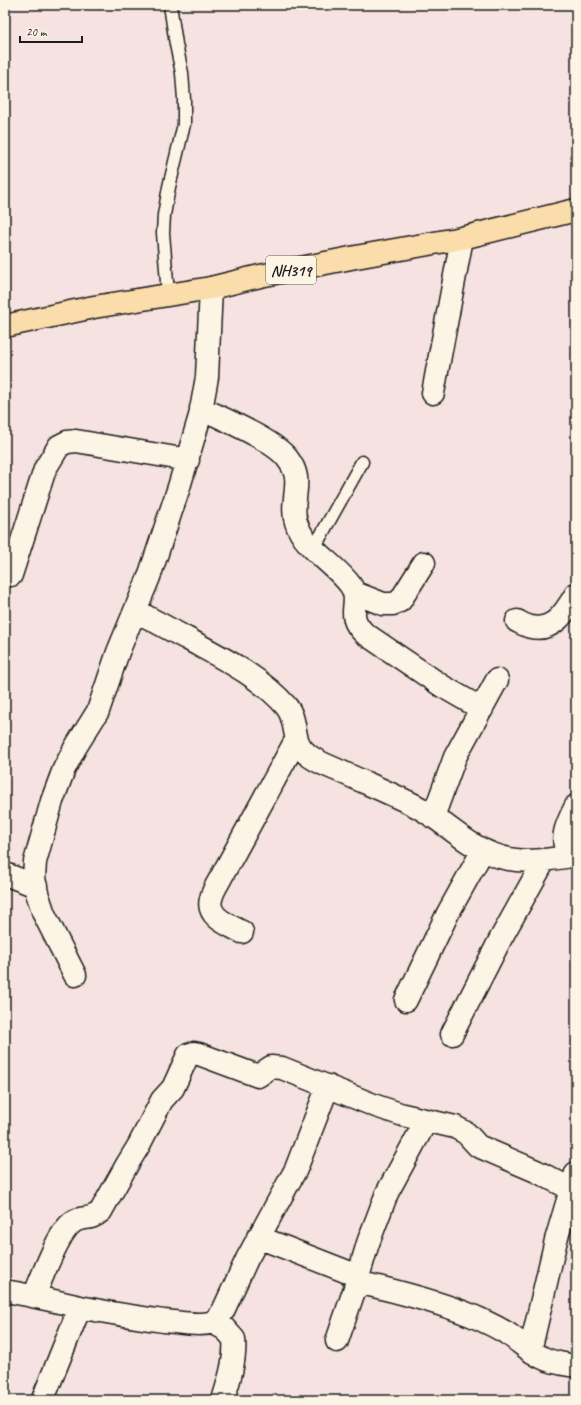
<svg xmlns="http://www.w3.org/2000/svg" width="581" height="1405" font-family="Caveat,sans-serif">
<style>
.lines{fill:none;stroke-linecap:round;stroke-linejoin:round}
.lane-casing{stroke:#1c1c1c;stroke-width:15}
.street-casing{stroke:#1c1c1c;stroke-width:25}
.highway-casing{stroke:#1c1c1c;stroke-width:25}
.path{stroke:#1c1c1c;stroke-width:2.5;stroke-dasharray:4 3;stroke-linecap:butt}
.lane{stroke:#fcf5e5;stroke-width:12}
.street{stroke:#fcf5e5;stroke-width:22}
.highway{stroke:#fbddab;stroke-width:22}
.labels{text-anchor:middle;stroke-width:3;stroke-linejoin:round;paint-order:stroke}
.shield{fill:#fcf5e5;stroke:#5f5d58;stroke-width:1}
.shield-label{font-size:16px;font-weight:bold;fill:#1c1c1c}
</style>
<rect width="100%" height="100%" fill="#f5e2e1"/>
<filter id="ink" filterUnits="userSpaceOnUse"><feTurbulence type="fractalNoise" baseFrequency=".025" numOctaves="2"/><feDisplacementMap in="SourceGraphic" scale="8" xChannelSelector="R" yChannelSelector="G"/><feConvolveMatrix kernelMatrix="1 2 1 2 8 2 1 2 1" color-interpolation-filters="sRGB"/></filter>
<g filter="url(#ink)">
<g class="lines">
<!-- lane casing -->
<g class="lane-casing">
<path id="lane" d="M168,294L163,233L164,215L169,187L184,124V99L182,73L176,44L170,5
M314,548L362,462"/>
</g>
<!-- street casing -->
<g class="street-casing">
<path id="street" d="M433,393L462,238
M201,408C223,419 273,440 287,458C291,463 295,470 296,477C298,491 291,507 296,522C304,549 336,564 351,586C362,604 344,614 364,633L442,686L482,709
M11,575L45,469L59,446L67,442L76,441L188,460
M355,593L383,604H393L400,601L424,563
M136,611C153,620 169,629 186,638C220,657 260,676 286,706C299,721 290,741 307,754C317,763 332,767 344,773C368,784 392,794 416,806C443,820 463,843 492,854C518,865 546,860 572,856
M517,621C521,623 526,626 531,627C554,632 566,611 576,594
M576,806C567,823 555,846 576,858
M433,817L455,757L497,680
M5,874L36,886
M242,932C229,925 206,917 211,899C212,893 216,886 219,881L296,740
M75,975L44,914L37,893L34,878L35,862L52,801L64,769L75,748L98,711L118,652L149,577L179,487L200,416L207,377L211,288
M406,1000L448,913L483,850
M452,1034L501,938L544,861
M258,1237L358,1276
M357,1282C396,1291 436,1301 473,1316C486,1322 500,1328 511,1336C521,1343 530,1352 541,1357C552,1363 564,1364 576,1366
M5,1291C30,1295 55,1301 80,1307C108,1313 136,1317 164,1321C179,1322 196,1326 210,1323C216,1321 220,1316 223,1311L247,1259L296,1169L328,1086
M34,1296C42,1278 58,1232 73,1222C83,1215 89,1222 101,1211L128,1163L139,1145L162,1100L173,1088L188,1055L194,1053L199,1054L258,1076L271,1067L282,1068L376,1106L403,1115L455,1127L466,1133L478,1146L536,1171L571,1189
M212,1322L225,1329L234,1339C236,1359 229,1381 223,1400
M337,1341L354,1291L368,1243L387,1193L426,1121
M530,1351L556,1240L576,1173
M43,1399L80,1307"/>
</g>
<!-- highway casing -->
<g class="highway-casing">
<path id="highway" d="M5,326L94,307L211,288L260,276L356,257L462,238L576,210"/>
</g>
<!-- path -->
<path class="path" d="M5,503L11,505"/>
<!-- lane -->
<use href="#lane" class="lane"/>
<!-- street -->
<use href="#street" class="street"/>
<!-- highway -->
<use href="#highway" class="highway"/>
</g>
</g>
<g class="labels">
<!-- shield labels -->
<rect class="shield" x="266" y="256" width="50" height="28" rx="3"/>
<g class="shield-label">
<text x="291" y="276">NH319</text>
</g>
</g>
<!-- margin -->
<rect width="581" height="1405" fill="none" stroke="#fcf5e5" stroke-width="20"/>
<rect x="10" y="10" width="561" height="1385" fill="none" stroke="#1c1c1c" stroke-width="1.5" filter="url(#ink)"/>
<!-- scale -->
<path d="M20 36v6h62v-6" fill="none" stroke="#1c1c1c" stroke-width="2"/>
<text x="26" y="36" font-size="12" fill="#1c1c1c" stroke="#fcf5e5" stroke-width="3" paint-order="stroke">20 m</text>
</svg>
